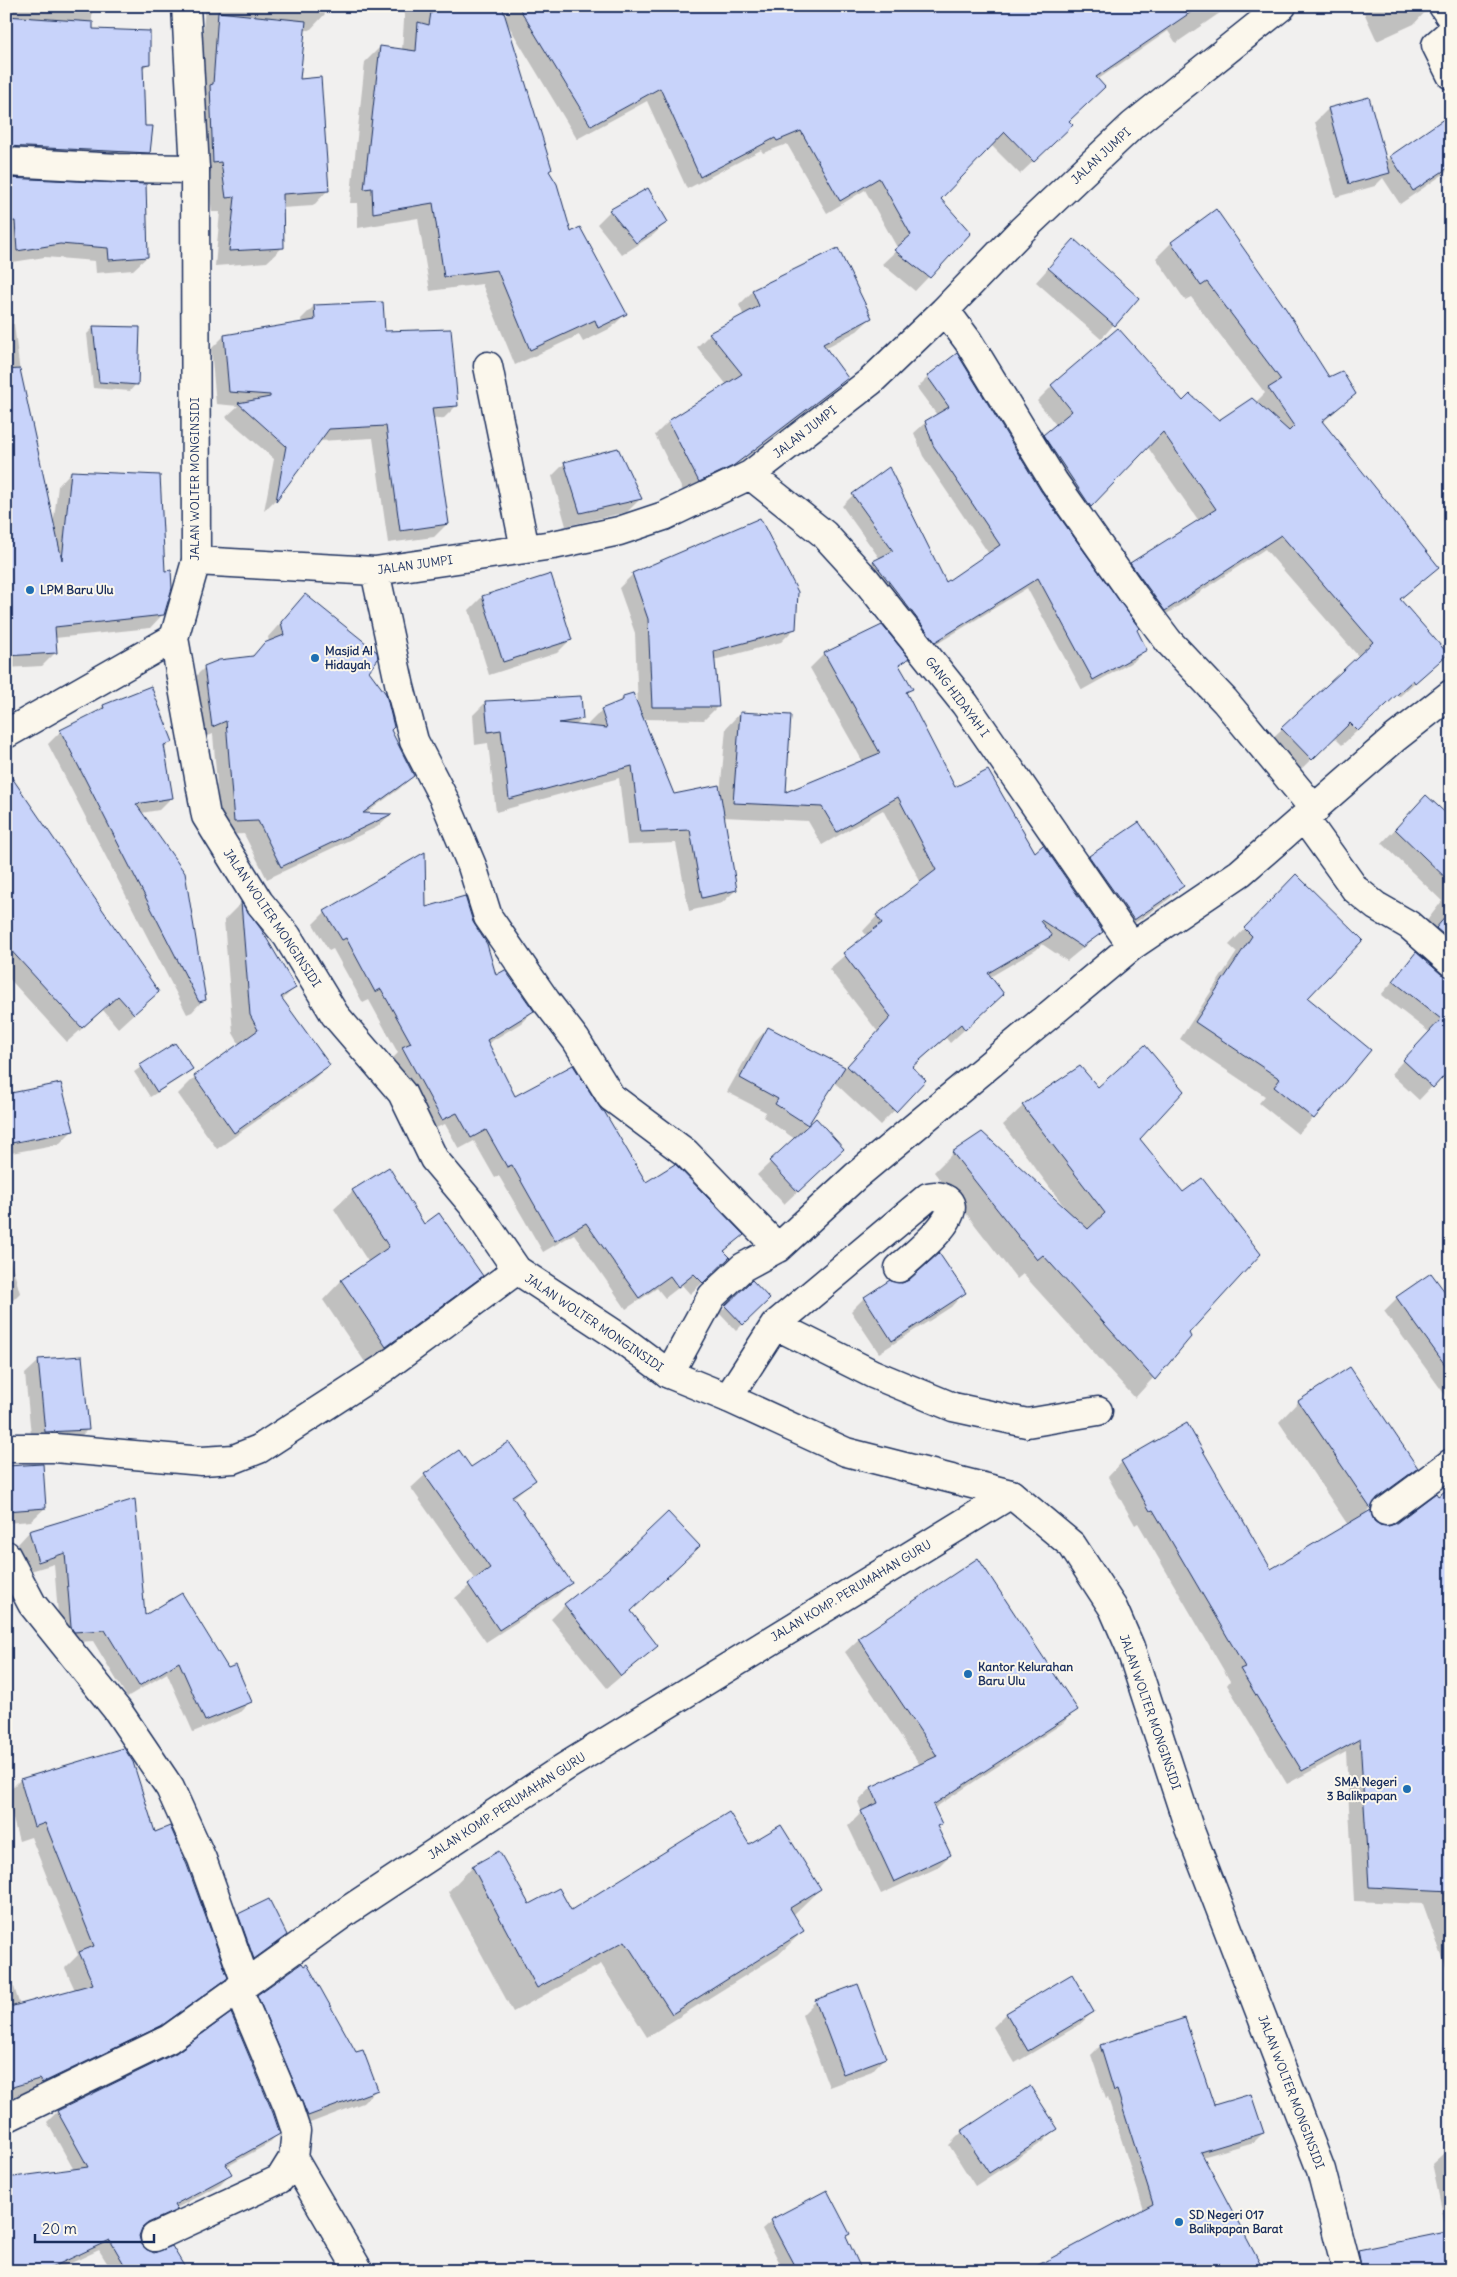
<svg xmlns="http://www.w3.org/2000/svg" width="1457" height="2277" font-family="Delius,sans-serif">
<style>
.shadow{fill:#0003}
.building{fill:#c8d3fa;stroke:#1b2f5e}
.lines{fill:none;stroke-linecap:round;stroke-linejoin:round}
.minor-casing{stroke:#1b2f5e;stroke-width:31}
.major-casing{stroke:#1b2f5e;stroke-width:31}
.minor{stroke:#fbf7ec;stroke-width:28}
.major{stroke:#fbf7ec;stroke-width:28}
.poi-dot{fill:#1f6fb2;stroke:#fbf7ec;stroke-width:2}
.labels{text-anchor:middle;stroke-width:4;stroke-linejoin:round;paint-order:stroke}
.street-label{font-size:12px;fill:#1b2f5e;stroke:#fbf7ec}
.poi-label{font-size:12px;font-weight:bold;fill:#1b2f5e;stroke:#fbf7ec;text-anchor:start}
</style>
<rect width="100%" height="100%" fill="#f1f0ef"/>
<filter id="ink" filterUnits="userSpaceOnUse"><feTurbulence type="fractalNoise" baseFrequency=".02" numOctaves="2"/><feDisplacementMap in="SourceGraphic" scale="10" xChannelSelector="R" yChannelSelector="G"/><feConvolveMatrix kernelMatrix="1 2 1 2 8 2 1 2 1" color-interpolation-filters="sRGB"/></filter>
<g filter="url(#ink)">
<!-- shadow -->
<path class="shadow" d="M6,6H93L91,30L148,64L142,69L143,127L147,152L133,166L6,160Z
M205,6H324L325,14L310,30H303L299,80L328,190L313,206L282,208L283,247L267,262L215,266L220,212H212L198,98Z
M405,6H500L504,17L514,6H1230L1176,43L1168,31L1097,80L1058,138L1020,174L991,145L940,199L970,233L915,291L882,264L898,249L865,190L827,213L787,144L763,153L761,150L687,189L647,101L577,139L507,23L548,171L571,234L626,313L611,328L583,342L579,335L515,365L482,284L430,291L418,218L358,228L357,203H350L365,62L380,47L402,50Z
M1361,6H1428L1427,10L1414,24L1377,41Z
M1328,109L1386,161L1451,116V169L1400,204L1383,178L1375,186L1336,197L1315,122Z
M6,179L147,257L133,270L96,273L95,261L45,257L6,263Z
M647,190L667,222L653,235L622,255L597,224L610,211Z
M1215,210L1328,379L1355,394L1322,423L1437,567L1400,600L1446,654L1399,697L1397,694L1342,745L1334,737L1296,774L1267,743L1359,657L1265,549L1150,625L1116,579L1131,564L1199,521L1147,446L1075,521L1029,451L1056,425L1037,401L1052,386L1183,402L1219,421L1255,403L1265,393L1191,297L1185,300L1156,258L1171,243Z
M1061,254L1137,298L1101,339L1036,282Z
M753,291L871,318L857,331L825,348L846,378L833,391L718,479L685,495L655,435L668,422L727,385L697,347L710,334L744,316L739,305Z
M314,306L384,333L457,405L444,418L433,419L447,524L434,537L388,543L373,438L319,441L275,500L264,511L274,459L226,417L238,406L216,404L211,349L224,336L302,324L301,319Z
M6,324H14L20,373L53,526L58,486L71,472L163,614L150,628L55,638L56,652L42,666L6,668Z
M93,328L136,384L130,391L93,388L87,334Z
M928,377L1040,492L1136,630L1145,650L1134,661L1082,690L1027,588L924,652L863,573L873,562L880,559L842,506L853,495L945,584L989,554L923,456L914,433L926,422L937,415L917,388Z
M565,463L641,498L627,512L566,526L552,476Z
M633,574L795,628L781,642L714,660L717,707L704,720L642,719L674,796L720,795L726,728L740,713L785,794L863,762L810,668L824,654L881,626L907,658L898,667L911,688L905,694L954,788L1034,854L1102,932L1067,961L1042,944L1036,950L990,977L988,1008L950,1043L946,1038L911,1068L924,1080L880,1125L834,1082L803,1130L829,1162L784,1204L757,1175L795,1139L763,1117L766,1112L727,1092L755,1042L768,1028L845,1068L878,1032L829,969L867,936L863,931L877,916L921,883L883,810L822,845L808,821L723,817L736,890L722,903L689,911L676,843L627,845L619,778L496,812L488,743L475,745L473,715L486,702L582,719L575,726L589,727L588,724L601,711L616,704L624,697L638,709L635,633L619,588Z
M550,576L570,640L557,653L489,675L469,610L482,597Z
M305,595L367,671L390,730L413,775L399,789L365,814L390,815L377,827L267,879L244,834L221,835L213,734L198,740L191,681L205,667L251,657L265,644L269,642L268,637Z
M103,706L171,742L164,749L171,798L159,810L141,813L204,999L192,1012L187,1014L48,744L61,731L96,713Z
M6,771L142,1006L118,1028L103,1010L67,1042L6,975Z
M1413,810L1451,818V964L1419,931L1442,901L1382,843Z
M1139,823L1183,886L1169,899L1121,933L1076,870L1090,857Z
M1296,876L1306,998L1313,1118L1298,1134L1259,1103L1265,1096L1180,1039L1237,952L1229,945Z
M240,904L260,930L294,988L282,1000L328,1065L311,1082L217,1149L178,1094L195,1077L240,1045L233,1033L224,920Z
M425,909L472,922L495,977L533,1011L521,1023L487,1044L515,1098L646,1184L742,1235L724,1252L717,1269L690,1294L682,1285L665,1298L657,1288L626,1309L574,1234L543,1252L499,1176L495,1178L474,1141L459,1149L445,1124L429,1131L391,1060L398,1053L369,1000L363,1003L333,949L329,951L313,924L325,912Z
M1416,954L1444,977L1451,988V1078L1445,1073L1419,1100L1391,1074L1429,1032L1381,995Z
M174,1044L191,1069L185,1075L150,1097L134,1072Z
M1097,1089L1138,1139L1187,1333L1190,1337L1135,1398L1023,1274L1017,1279L934,1172L953,1153L1069,1213L1003,1125L1023,1106Z
M6,1095L72,1131L59,1144L6,1154Z
M353,1191L423,1226L481,1276L463,1294L367,1365L323,1300L341,1281L369,1263L334,1209Z
M6,1245L20,1293L6,1307Z
M890,1281L964,1293L951,1307L879,1353L851,1311L864,1298Z
M752,1282L768,1299L736,1331L719,1313Z
M1451,1292V1403L1384,1311L1397,1298L1446,1295Z
M39,1361L88,1429L74,1443L32,1445L25,1374Z
M1349,1369L1417,1467L1397,1487L1371,1506L1364,1515L1379,1526L1387,1528L1395,1525L1451,1489V1981L1423,1904L1354,1901L1346,1752L1287,1784L1227,1685L1230,1681L1138,1523L1135,1525L1108,1477L1122,1462L1270,1571L1348,1525L1279,1422L1298,1402Z
M6,1468L45,1508L31,1521L6,1523Z
M471,1469L534,1480L512,1499L570,1583L557,1596L486,1642L455,1598L476,1580L411,1488L425,1475Z
M134,1500L144,1618L228,1670L250,1702L239,1713L193,1732L167,1673L127,1697L93,1641L63,1643L60,1639L54,1564L27,1572L18,1544L29,1532Z
M608,1571L629,1611L657,1646L607,1688L551,1619L565,1605Z
M859,1639L1076,1709L1063,1723L933,1809L940,1824L937,1827L950,1855L937,1868L881,1894L848,1826L862,1812L858,1802L871,1788L920,1765L845,1652Z
M20,1780L154,1833L226,1977L211,1992L145,2040L27,2097L25,2093L6,2099V1990L14,1987L20,2006L75,1990L65,1968L78,1955L31,1837L19,1841L6,1794Z
M749,1846L820,1889L793,1915L803,1931L778,1955L647,2037L601,1964L513,2012L448,1892L472,1867L499,1853L528,1906L571,1912Z
M239,1915L286,1935L247,1964L232,1921Z
M258,1996L377,2089L363,2103L294,2129L245,2009Z
M816,2001L885,2057L872,2071L829,2087L802,2015Z
M1093,2012L1079,2025L1015,2063L993,2027L1006,2014Z
M1185,2019L1213,2107L1263,2133L1254,2142L1202,2157L1263,2271L1144,2210L1108,2098L1106,2099L1091,2055L1100,2046Z
M57,2112L278,2134L268,2144L226,2167L230,2174L220,2184L175,2209L165,2220L139,2232L140,2245L146,2251L185,2271H112L99,2250L54,2271H6L74,2170L47,2122Z
M1056,2129L1043,2142L975,2186L949,2145L962,2132Z
M1451,2151V2271L1447,2233L1432,2164L1444,2153Z
M771,2221L845,2237L861,2271H789L788,2269L784,2271L762,2229Z"/>
<!-- building -->
<path class="building" d="M432,6H502L552,169L549,171L557,184L571,232L580,227L627,314L598,328L595,320L530,350L497,270L444,277L433,203L373,213L372,188L364,189L380,46L416,51L418,22L429,25Z
M518,6H1200L1096,77L1105,87L1069,121L1073,125L1034,162L1005,132L941,199L971,233L930,278L894,250L911,235L879,178L840,201L801,131L777,141L775,138L700,177L660,88L591,126Z
M218,12L306,21L300,79L321,77L329,191L283,194L284,248L229,251L235,197L226,198L221,162L213,163L210,85L213,84Z
M6,16L93,22V29L150,31V64L143,65L145,126H153L150,153L6,146Z
M1369,97L1390,173L1349,184L1328,108Z
M1451,114V166L1413,191L1390,156Z
M6,178L146,184L148,257L109,260L108,248L60,244L17,251L15,221L6,222Z
M648,188L668,222L636,243L609,210Z
M1216,209L1286,309L1329,377L1342,371L1356,394L1322,421L1439,567L1400,599L1448,654L1415,683L1413,680L1358,731L1350,723L1312,760L1281,728L1373,642L1281,535L1165,611L1130,563L1216,509L1163,432L1091,507L1043,435L1072,411L1051,385L1118,328L1183,401L1190,394L1219,420L1252,398L1289,431L1294,426L1268,388L1281,380L1207,282L1201,286L1171,242Z
M1074,239L1139,298L1115,326L1048,268Z
M838,248L872,318L823,344L848,378L733,466L699,482L668,421L742,374L709,333L759,306L752,290Z
M383,302L385,331L451,329L458,406L432,408L449,524L400,531L386,426L329,429L276,501L286,446L238,403L270,397V395L229,392L224,335L315,320L314,305Z
M93,326L140,327L138,385L99,382Z
M957,353L1041,491L1139,628L1137,630L1147,650L1093,680L1038,578L935,642L873,561L893,551L852,494L889,467L946,582L1000,545L933,445L925,421L949,407L927,376Z
M20,369L62,560L71,471L160,475L165,571L171,570L172,588L164,615L55,627L57,653L6,656V370Z
M618,448L642,499L580,513L564,462Z
M760,518L798,592L796,629L714,651L719,707H652L648,619L632,573Z
M551,574L572,640L503,662L482,596Z
M305,594L377,652L378,659L369,671L386,694L394,727L391,730L414,776L363,813L392,814L281,867L258,821L234,822L226,721L212,727L204,666L219,660L253,656L264,643L284,635L281,622Z
M882,625L909,658L899,665L913,689L906,692L955,787L988,770L1035,852L1043,845L1103,932L1082,947L1041,920L1040,921L1052,936L988,973L1004,994L965,1030L961,1024L912,1067L926,1080L896,1112L847,1066L891,1017L843,953L882,923L876,915L936,870L898,797L837,832L822,807L733,803L740,712L791,715L786,792L880,753L824,653Z
M151,686L173,742L164,745L173,798L136,804L185,873L206,1000L199,1002L60,730L104,708L103,705Z
M633,693L674,794L719,785L737,890L702,898L690,830L640,832L632,766L509,799L501,730L488,732L485,701L581,696L583,719L559,723L607,728L601,709L623,700V696Z
M6,769L159,992L134,1014L118,996L82,1028L6,945Z
M1426,795L1451,818V883L1395,829Z
M1139,822L1184,886L1134,920L1089,856Z
M425,852L426,907L465,896L473,922L487,944L496,975L505,970L534,1011L487,1040L515,1096L573,1065L602,1111H604L646,1182L675,1164L744,1235L724,1251L730,1257L703,1283L694,1274L678,1287L670,1276L639,1298L586,1223L555,1241L512,1165L507,1167L486,1130L471,1138L457,1113L442,1120L402,1047L411,1043L381,989L375,992L346,938L342,940L324,911Z
M1296,874L1363,940L1308,998L1371,1050L1314,1119L1274,1087L1280,1079L1195,1022L1252,936L1244,928Z
M241,902L261,929L296,988L281,997L330,1065L234,1133L194,1076L258,1030L250,1015Z
M1451,910V941L1436,928Z
M1416,952L1441,974L1451,977V1068L1433,1088L1403,1060L1441,1019L1393,981Z
M768,1027L845,1067L808,1125L775,1104L778,1099L740,1078Z
M175,1043L193,1069L157,1092L140,1065Z
M1145,1045L1184,1091L1140,1139L1183,1192L1202,1178L1261,1254L1189,1333L1191,1337L1155,1380L1043,1255L1037,1260L952,1152L982,1132L1088,1229L1105,1213L1022,1105L1080,1066L1098,1087Z
M61,1083L74,1131L6,1144V1094Z
M816,1118L844,1149L798,1192L769,1161Z
M389,1167L424,1224L439,1213L483,1276L386,1347L341,1280L389,1247L352,1190Z
M939,1253L966,1293L892,1341L864,1297L890,1280L902,1283L909,1280Z
M1431,1273L1451,1300V1373L1396,1297Z
M752,1280L770,1299L743,1325L725,1306Z
M82,1356L89,1430L45,1432L38,1359Z
M1350,1367L1418,1468L1377,1498L1371,1509L1298,1401Z
M1187,1423L1271,1569L1371,1510L1374,1521L1380,1525L1388,1526L1395,1524L1436,1493L1438,1496L1451,1487V1891L1369,1887L1360,1739L1302,1771L1240,1669L1245,1667L1153,1510L1150,1511L1121,1461Z
M509,1442L536,1480L512,1496L572,1583L499,1630L468,1584L490,1568L424,1474L459,1450L471,1467Z
M43,1464L46,1508L6,1511V1466Z
M135,1499L145,1615L182,1593L228,1668L236,1665L252,1702L205,1721L179,1662L139,1686L105,1630L74,1632L71,1627L65,1553L38,1562L29,1531Z
M668,1512L700,1546L631,1611L658,1646L621,1676L564,1604L607,1570Z
M978,1558L1078,1710L933,1805L942,1824L937,1826L951,1855L894,1882L861,1811L878,1803L871,1787L937,1756L858,1638Z
M124,1748L133,1762L155,1832L170,1826L187,1865L228,1978L161,2026L42,2083L39,2079L6,2089V2008L93,1984L79,1952L94,1946L45,1823L34,1827L20,1779Z
M729,1812L749,1844L781,1825L821,1889L790,1908L804,1931L672,2014L625,1941L537,1988L472,1866L499,1851L529,1904L559,1888L571,1910Z
M269,1899L287,1935L254,1959L238,1914Z
M302,1963L304,1966L307,1964L356,2052L363,2050L378,2090L308,2116L257,1995Z
M1072,1974L1094,2012L1028,2051L1006,2013Z
M858,1984L886,2058L843,2074L815,2000Z
M231,2013L273,2113L280,2134L226,2164L232,2174L174,2205L177,2210L148,2223L142,2228L139,2236L141,2243L146,2249L154,2253L172,2246L187,2271H128L110,2240L44,2271H6V2178L88,2167L57,2111L176,2053Z
M1185,2018L1214,2105L1251,2094L1264,2133L1201,2152L1264,2271H1027L1153,2204L1117,2090L1114,2091L1100,2045Z
M1030,2086L1058,2129L989,2173L961,2131Z
M827,2190L850,2234L846,2236L862,2271H797L770,2220Z
M1451,2231V2271H1362L1358,2250Z"/>
<g class="lines">
<!-- minor casing -->
<g class="minor-casing">
<path id="minor" d="M1443,6L1451,18
M1451,32L1436,45L1451,75
M6,162L118,168L195,169
M945,310L968,341L1054,482L1135,597L1169,642L1225,701L1315,810
M488,366L525,549
M750,475L824,534L866,580L965,704L1132,946
M196,561L375,571L553,545L619,531L664,516L750,475L871,381L945,310L1022,230L1133,125L1282,6
M375,571L400,687L414,741L444,799L472,866L488,917L546,1001L576,1040L611,1097L686,1153L778,1248
M6,734L174,638
M1304,818L1355,889L1376,906L1409,925L1451,962
M775,1325L873,1374L953,1407L1027,1423L1098,1411
M669,1374L712,1296L743,1267L778,1248L856,1176L1132,946L1240,873L1395,738L1451,694
M728,1398L775,1325L928,1197C935,1195 941,1196 947,1200C966,1214 910,1258 899,1268
M6,1448H55L202,1461L234,1459L259,1449L384,1368L517,1270
M1386,1511L1451,1463
M6,1555L32,1604L118,1711L170,1788L202,1859L246,1983
M6,2118L169,2039L350,1909L565,1767L1011,1494
M293,2158L359,2271
M155,2237L280,2179L293,2158L296,2131L288,2107L238,1989"/>
</g>
<!-- major casing -->
<g class="major-casing">
<path id="major" d="M186,6L195,169L196,561L174,638L206,816L259,902L287,936L335,1015L402,1093L434,1159L472,1204L517,1270L619,1337L669,1374L728,1398L846,1452L1011,1494L1072,1545L1113,1608L1130,1647L1189,1828L1321,2170L1347,2271"/>
</g>
<!-- minor -->
<use href="#minor" class="minor"/>
<!-- major -->
<use href="#major" class="major"/>
</g>
</g>
<!-- markers -->
<g class="poi-dot">
<circle cx="30" cy="590" r="5"/>
<circle cx="315" cy="658" r="5"/>
<circle cx="968" cy="1674" r="5"/>
<circle cx="1407" cy="1789" r="5"/>
<circle cx="1179" cy="2222" r="5"/>
</g>
<g class="labels">
<!-- street labels -->
<g class="street-label">
<text transform="translate(1101 156) rotate(-43)" y="4">JALAN JUMPI</text>
<text transform="translate(805 432) rotate(-38)" y="4">JALAN JUMPI</text>
<text transform="translate(195 479) rotate(-90)" y="4">JALAN WOLTER MONGINSIDI</text>
<text transform="translate(415 565) rotate(-8)" y="4">JALAN JUMPI</text>
<text transform="translate(957 697) rotate(53)" y="4">GANG HIDAYAH I</text>
<text transform="translate(272 918) rotate(56)" y="4">JALAN WOLTER MONGINSIDI</text>
<text transform="translate(594 1323) rotate(34)" y="4">JALAN WOLTER MONGINSIDI</text>
<text transform="translate(851 1591) rotate(-31)" y="4">JALAN KOMP. PERUMAHAN GURU</text>
<text transform="translate(1150 1712) rotate(71)" y="4">JALAN WOLTER MONGINSIDI</text>
<text transform="translate(507 1806) rotate(-33)" y="4">JALAN KOMP. PERUMAHAN GURU</text>
<text transform="translate(1291 2092) rotate(69)" y="4">JALAN WOLTER MONGINSIDI</text>
</g>
<!-- poi labels -->
<g class="poi-label">
<text x="40" y="594">LPM Baru Ulu</text>
<text x="325" y="655">Masjid Al<tspan x="325" dy="14">Hidayah</tspan></text>
<text x="978" y="1671">Kantor Kelurahan<tspan x="978" dy="14">Baru Ulu</tspan></text>
<text x="1397" y="1786" text-anchor="end">SMA Negeri<tspan x="1397" dy="14">3 Balikpapan</tspan></text>
<text x="1189" y="2219">SD Negeri 017<tspan x="1189" dy="14">Balikpapan Barat</tspan></text>
</g>
</g>
<!-- margin -->
<rect width="1457" height="2277" fill="none" stroke="#fbf7ec" stroke-width="25"/>
<rect x="12" y="12" width="1432" height="2252" fill="none" stroke="#1b2f5e" stroke-width="2" filter="url(#ink)"/>
<!-- scale -->
<path d="M35 2234v8h119v-8" fill="none" stroke="#1b2f5e" stroke-width="2.5"/>
<text x="42" y="2234" font-size="15" fill="#1b2f5e" stroke="#fbf7ec" stroke-width="4" paint-order="stroke">20 m</text>
</svg>
